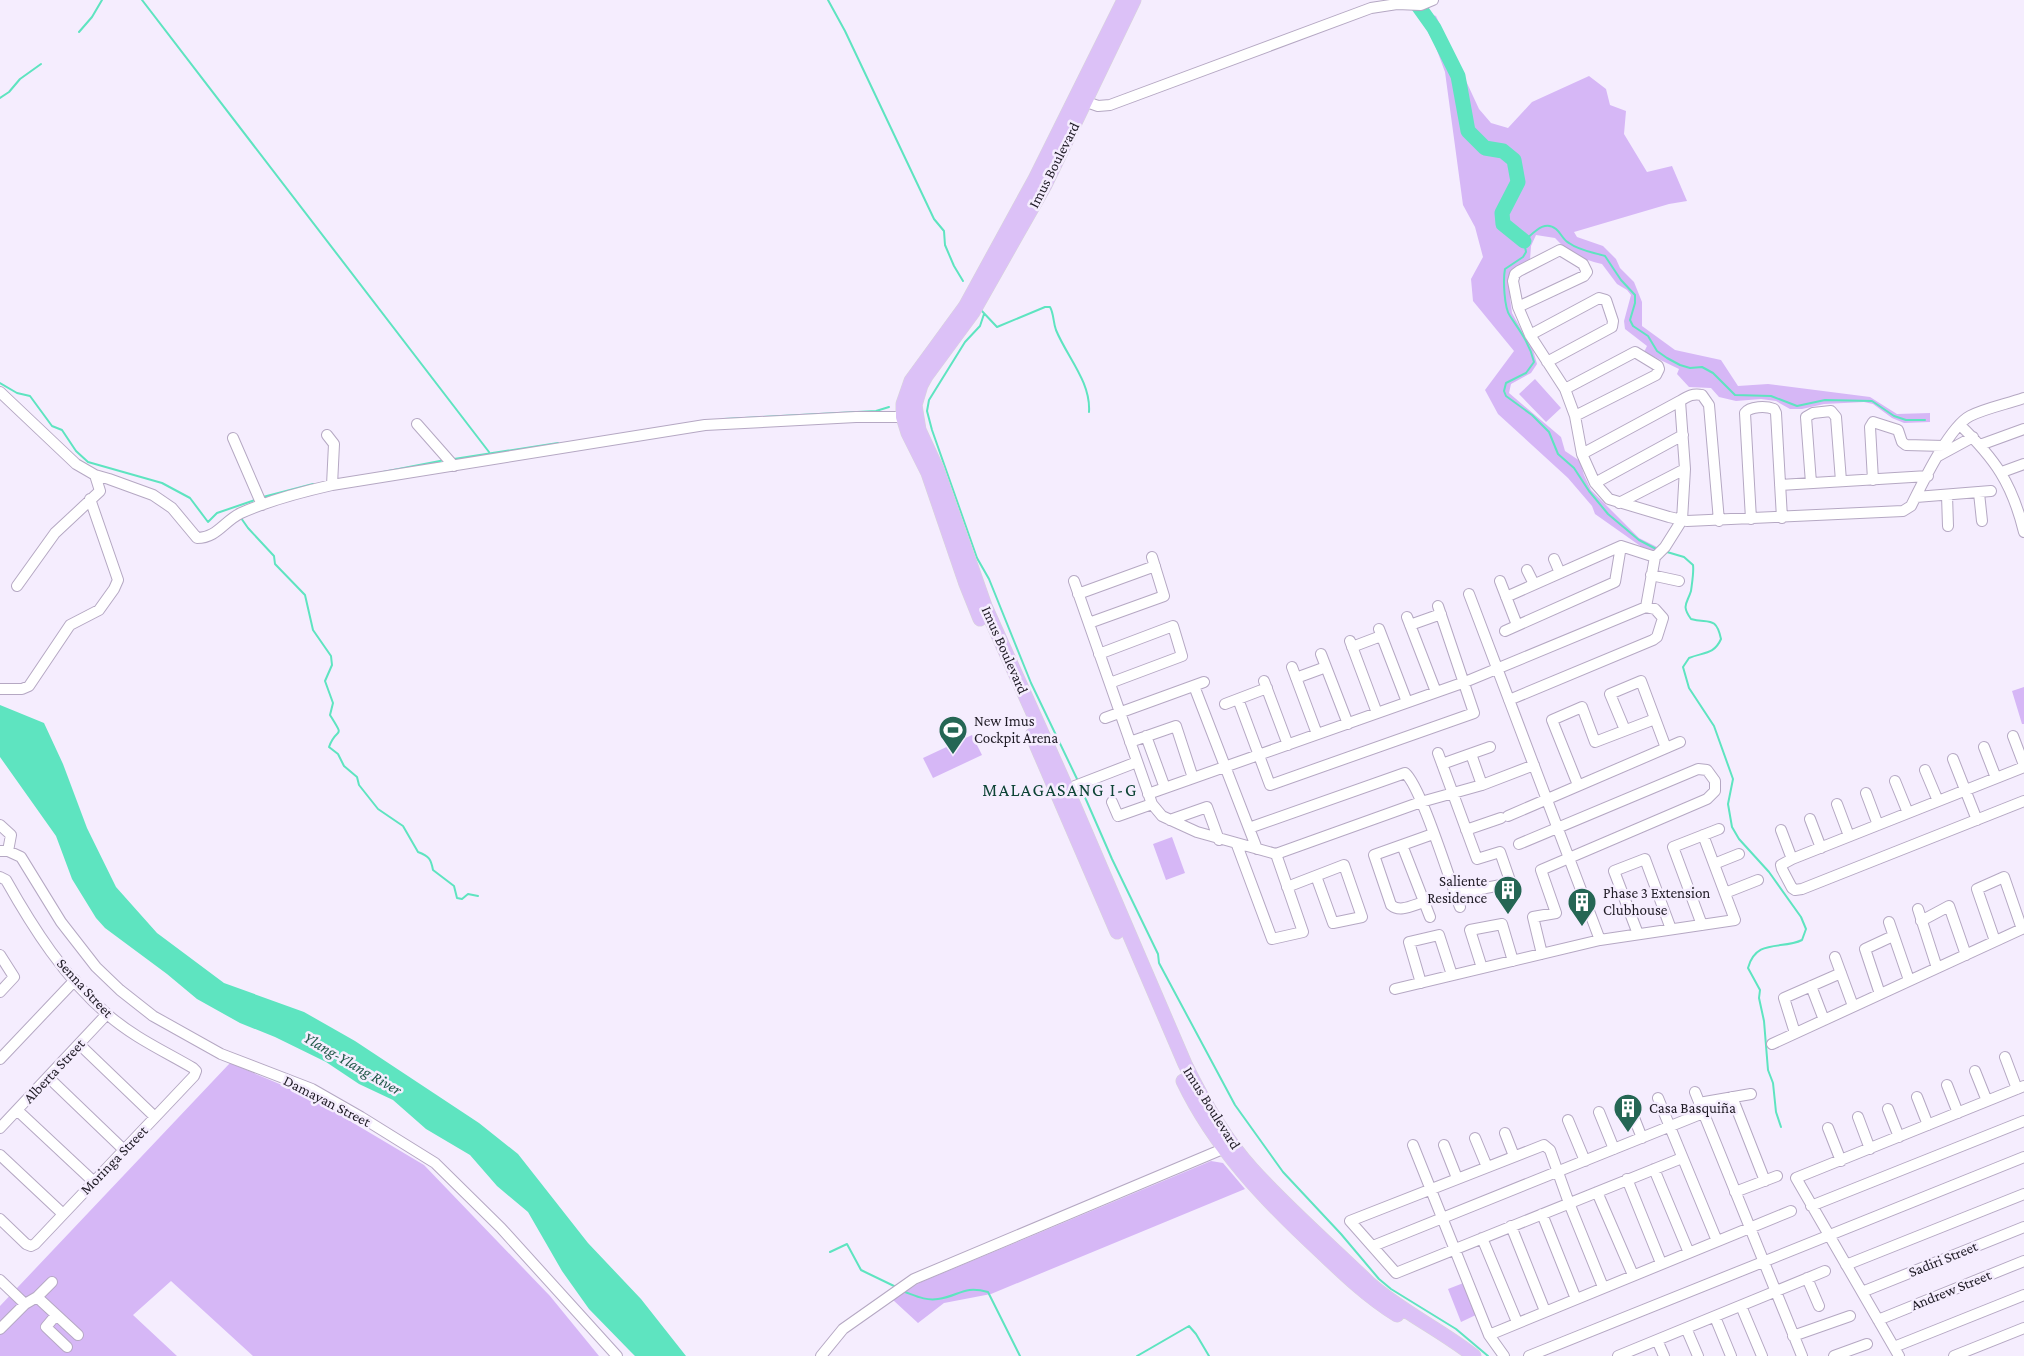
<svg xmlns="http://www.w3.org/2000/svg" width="2024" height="1356" font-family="'Crimson Pro',serif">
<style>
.green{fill:#d6b7f6}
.water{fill:#5ee4c0}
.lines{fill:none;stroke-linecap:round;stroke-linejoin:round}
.stream{stroke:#5ee4c0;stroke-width:2}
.river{stroke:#5ee4c0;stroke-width:15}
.minor-casing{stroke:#b5a8c3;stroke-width:12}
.major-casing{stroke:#d7d6d8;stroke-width:15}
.minor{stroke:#fff;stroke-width:10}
.major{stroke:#dcc1f7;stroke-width:14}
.labels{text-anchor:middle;stroke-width:5;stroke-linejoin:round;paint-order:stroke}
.street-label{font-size:15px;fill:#1f1b25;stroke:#f5edfe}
.poi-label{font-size:15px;fill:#1f1b25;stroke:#f5edfe;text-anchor:start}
.water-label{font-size:16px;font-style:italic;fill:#235a4b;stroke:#f5edfe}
.quarter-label{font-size:18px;letter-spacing:1.5px;fill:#0e4436;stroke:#f5edfe}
</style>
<rect width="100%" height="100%" fill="#f5edfe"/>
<!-- green -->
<path class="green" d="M1430,14L1436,16L1479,109L1491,123L1508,128L1532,102L1589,76L1606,89L1610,105L1626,111L1624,134L1647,172L1672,166L1687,201L1669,204L1574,232L1577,237L1603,246L1616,259L1620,268L1634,282L1642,302V326L1675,350L1721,360L1738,386L1768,384L1870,397L1897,414L1930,413V422L1904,423L1892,418L1873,404L1864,402L1824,404L1802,409H1790L1776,401L1761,399L1736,401L1719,397L1711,388L1689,387L1677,374L1679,369L1644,352L1647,346L1625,329L1624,321L1631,295L1627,290L1617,284L1602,264C1581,259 1570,254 1555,238L1536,235L1531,246L1530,260L1511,272L1510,298L1512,313L1533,350L1537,364L1531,373L1511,384L1509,393L1561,437L1565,451L1580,461L1584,475L1591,490L1639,538L1657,547L1654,552L1646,550L1595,514L1592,506L1568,478L1498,414L1485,390L1514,351L1473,301L1471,279L1483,257L1475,227L1463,205L1445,72L1435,45L1420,18Z
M1535,379L1561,408L1546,422L1519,394Z
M2024,687V724H2022L2012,691Z
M972,735L982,755L933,778L923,758Z
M1172,837L1185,873L1166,880L1153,844Z
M230,1063L308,1096L424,1165L550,1296L599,1356H253L171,1281L133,1315L177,1356H0V1306Z
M1211,1161L1223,1163L1245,1189L991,1294L944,1303L918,1323L893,1300L919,1283Z
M1466,1282L1478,1314L1461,1322L1448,1289Z"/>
<!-- water -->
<path class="water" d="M0,705L44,723L63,764L87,828L116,887L157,933L224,983L304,1012L355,1041L479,1123L518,1154L588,1243L641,1299L686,1356H635L629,1350L589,1309L562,1271L528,1212L497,1186L470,1155L426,1129L393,1100L359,1084L326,1062L275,1037L240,1023L197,999L167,974L105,928L96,918L72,879L56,836L0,757Z"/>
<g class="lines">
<!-- stream -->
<path class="stream" d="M142,0L489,452
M828,0L845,31L934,219L944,231L945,245L954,266L963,281
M79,32L92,17L102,0
M0,98L9,92L20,79L41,64
M980,309L997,327L1045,307H1050C1054,314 1053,322 1056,330C1067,357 1091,382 1089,412
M984,314L980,326L965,342L929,400L927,411L932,430L977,558L989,579L1031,683L1078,781
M0,383L17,393L30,396L52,426L62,430L76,451L88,462L162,483L190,498L208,522L217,513L255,500
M724,419L876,411L889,407
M454,459L558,443
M383,472L445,460
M263,497L313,484
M241,518L248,528L274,556L275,564L305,595L313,630L331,656L332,665L325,681L333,703L330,715C346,741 337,725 329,747L338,754L344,766L357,777L359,785L378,809L403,826L418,852C429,856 431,859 433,870L454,886L457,898L462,899L468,894L478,896
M1658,550L1639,540L1608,514L1589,491L1574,468L1558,454L1549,432L1532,415L1506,396L1504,391L1506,383L1526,373L1534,362C1530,344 1520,331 1510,316C1504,308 1503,279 1505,269L1523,257L1526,252L1524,241C1533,234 1544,219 1556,229C1561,233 1563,240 1569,243C1580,251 1593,252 1605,256L1621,280L1635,295V303L1630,320L1633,326L1648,336L1657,351L1667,358L1680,365L1690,368L1702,367L1713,373L1735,395L1771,396L1797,406L1825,400L1872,401L1894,416L1906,420H1925
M1667,552L1684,557L1693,565C1694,572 1692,583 1691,591C1687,604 1681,605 1691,619C1708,624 1716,615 1721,639C1714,655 1703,652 1689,658L1683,667L1689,688L1714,726L1733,779L1728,804L1732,827L1739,839L1769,872L1801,917L1806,929L1802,940C1782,950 1756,938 1748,968L1760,990L1759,998L1764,1021L1768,1070L1773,1083L1776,1112L1781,1127
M1084,795L1112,859L1158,954L1159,963L1235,1105L1283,1172L1341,1234L1379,1279L1391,1289L1456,1329L1488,1356
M830,1252L847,1244L861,1270L894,1286
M905,1292C916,1296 926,1301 938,1299C960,1296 963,1285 988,1292L1020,1356
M1137,1356L1189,1326L1196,1334L1209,1356"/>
<!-- river -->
<path class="river" d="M1414,0L1434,28L1458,76L1468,131L1485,148L1503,151L1514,160L1518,182L1502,213L1503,224L1524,241"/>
<!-- minor casing -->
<g class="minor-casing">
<path id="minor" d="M1078,99L1098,106L1110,105L1371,8L1397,4L1421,5L1433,0
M1518,307L1584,276L1587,272L1583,264L1560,250L1519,271L1515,274L1513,281L1518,307L1530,335L1565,389L1575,416L1582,454L1595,483L1609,499L1669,517L1687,521L1903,511L1911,506C1922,484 1949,427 1970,416C1986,408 2007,404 2024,398
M1530,335L1599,298L1606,300L1613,321L1612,327L1547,362
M1565,389L1635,352L1658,366L1659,369L1656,375L1575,416
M0,392L76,464L95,475L109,479L153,495L172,508L197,538C217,538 224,521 241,513C270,500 301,492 332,485L705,425L856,417H909
M1680,401C1688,396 1693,393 1702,395L1709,405L1719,521
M417,424L454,466
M1960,425C1995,459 2012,483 2024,532
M327,435L334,444L332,485
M233,438L262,505
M1980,445L2024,429
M1582,454L1680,401L1685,469L1682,520L1665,547L1655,557L1646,607
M1938,456L1973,437
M2002,472L2024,464
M1873,480L1870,427L1873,422L1898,430L1902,442L1906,445L1944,446
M1595,483L1683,435
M1811,483L1806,417L1813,413L1831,411L1836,417L1841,481
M1780,485L1928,476
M1979,493L1982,521
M1947,495L1948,526
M1916,497L1991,491
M1619,503L1685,469
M1751,519L1745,413C1750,406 1766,406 1774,409L1776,413L1782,518
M1554,559L1560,573
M1527,570L1534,584
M1651,575L1679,581
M1074,581L1152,804L1162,816L1197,832L1276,854L1421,802L1482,785L1534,765
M1500,581L1517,625
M17,586L55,533L100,491L95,475
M1078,594L1155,566
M1469,594L1600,940
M1506,597L1621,546L1655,557
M1407,617L1436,692
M1089,623L1164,596L1152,557
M1410,625L1441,614
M1379,629L1407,702
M1505,631L1615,582L1621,546
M1350,641L1377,713
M1352,647L1381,636
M1099,654L1173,626L1182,656L1110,683
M1321,654L1348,724
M1292,667L1317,734
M1296,678L1326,667
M1264,681L1288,745
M1194,686L1257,849
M0,689H22L29,686L70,625L99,610L114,589L118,580L90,499
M1238,699L1270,785L1474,713L1438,606
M1225,704L1267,688
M1105,718L1204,682
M1625,730L1610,694L1641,681L1666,748
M1146,736L1165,788
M2013,736L2024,765
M1130,742L1176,726L1193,778
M1984,747L1996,778
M1438,753L1477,859L1500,852L1515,895
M1471,754L1482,785
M1953,759L1977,820
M1442,764L1490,747
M2024,767L1792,859L1781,865L1782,869L1792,888L1795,890L1802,889L2024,801
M1925,770L1938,801
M1895,781L1908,813
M1578,785L1552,720L1582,707L1595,742L1655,719
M1062,791L1137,762
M1866,793L1878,825
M1148,794L1465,682L1646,607L1655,609L1663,618L1657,637L1653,640L1509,700
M1112,802L1118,816L1152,804
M1837,804L1849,836
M1508,816L1680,742
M1810,819L1821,848
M1170,820L1207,807L1219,840
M0,825L11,835L8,851
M1249,828L1405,773C1421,786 1450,882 1460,907
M1466,830L1501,818
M1781,830L1792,859
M1519,844L1698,769L1707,770L1715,781V791L1707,799L1541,870L1556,913L1533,917L1542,954
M1237,845L1272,939L1303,932L1276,854
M1402,845L1430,917
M0,851H8L21,857L61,922L96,967L120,990L153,1016L221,1054L312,1089L361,1117L435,1163L501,1228L617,1356
M1714,864L1739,854
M0,877L6,880C33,928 65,978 107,1014C133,1037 164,1051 193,1068L196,1071L194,1076L35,1244L31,1246L26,1244L0,1219
M1287,887L1344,865L1362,917L1333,923L1316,876
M1725,893L1758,880
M1455,894L1511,883
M1424,902C1413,905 1400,913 1391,905L1374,855L1433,834
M1918,909L1937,968
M1921,921L1949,906L1966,955
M1889,922L1909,980
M1702,925L1673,847L1719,829
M1638,934L1614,871L1645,859L1671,929
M1995,941L1977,889L2004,877L2022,929
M0,955L14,977L0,992
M1835,957L1853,1006
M1482,968L1470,930L1502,924L1513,961
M1421,983L1409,942L1439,935L1452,975
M1811,986L1824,1020
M1395,989L1600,940L1735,920L1703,835
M1880,994L1865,949L1893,936
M1795,1033L1784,998L1841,973
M79,1044L155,1117
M1772,1044L2024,928
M2005,1057L2017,1089
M0,1059L75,980
M1975,1071L1987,1101
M48,1077L124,1150
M1947,1085L1958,1113
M1695,1092L1802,1356
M1732,1097L1765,1181
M1917,1097L1928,1125
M1658,1098L1717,1241
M1699,1103L1751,1094
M1629,1105L1642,1138
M1888,1109L1899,1137
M17,1110L94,1182
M1599,1112L1614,1149
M1858,1117L1870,1149
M1568,1120L1585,1161
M0,1128L107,1014
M1828,1128L1841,1161
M1505,1133L1514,1156
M1475,1138L1487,1167
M1413,1145L1489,1335L1504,1356
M1444,1145L1457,1178
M0,1155L63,1214
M1654,1169L1689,1253
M1627,1179L1661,1263
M1597,1192L1633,1275
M1735,1192L1777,1176
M1811,1206L2024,1121
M1542,1214L1576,1299
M1511,1226L1545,1311
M1482,1238L1517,1322
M1373,1246L1703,1113
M1846,1265L2024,1194
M1807,1278L1819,1306
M0,1280L25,1304
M1603,1287L1569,1203L1550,1150L1544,1145L1350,1221L1396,1273C1492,1235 1587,1196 1682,1158
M1862,1292L2024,1227
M37,1297L78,1335
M1741,1306L1762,1356
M56,1315L46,1327L67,1347
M1715,1317L1731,1356
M1878,1320L2024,1261
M1686,1328L1698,1356
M0,1329L25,1304L37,1297L52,1282
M1489,1335L1791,1211
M1793,1336L1850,1316
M1657,1340L1664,1356
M1894,1347L2024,1295
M821,1356L843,1329L914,1279L1230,1146
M1529,1356L2024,1157
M1618,1356L1825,1271
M1834,1356L1867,1344
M1899,1356L1796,1178L2024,1086
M1954,1356L2024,1328"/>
</g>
<!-- major casing -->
<g class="major-casing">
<path id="major" d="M1134,0L1045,185L973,312L926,376L921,385L915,405L919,430L937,469L985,606L1067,789L1185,1064C1203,1101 1224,1138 1252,1169C1288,1209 1331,1246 1370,1284C1402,1312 1441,1330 1474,1356
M980,619L966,584L928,473L908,433L903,417V404L911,381L965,307L1035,179L1124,0
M1032,735L1117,932
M1183,1081C1215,1148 1266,1201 1320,1251C1344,1274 1368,1297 1397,1315"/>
</g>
<!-- minor -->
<use href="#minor" class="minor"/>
<!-- major -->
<use href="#major" class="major"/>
</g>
<!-- icons -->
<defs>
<g id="stadium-pin" transform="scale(1.5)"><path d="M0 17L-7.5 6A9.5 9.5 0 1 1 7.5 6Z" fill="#256654" stroke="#f5edfe"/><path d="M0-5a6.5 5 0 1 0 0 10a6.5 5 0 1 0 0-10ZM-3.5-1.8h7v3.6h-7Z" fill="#fff"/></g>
<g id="building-pin" transform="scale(1.5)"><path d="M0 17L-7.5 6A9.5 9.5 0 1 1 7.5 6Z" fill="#256654" stroke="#f5edfe"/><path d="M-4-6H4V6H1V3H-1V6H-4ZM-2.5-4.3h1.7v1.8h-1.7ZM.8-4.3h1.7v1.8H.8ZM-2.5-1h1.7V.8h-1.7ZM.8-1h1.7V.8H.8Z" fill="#fff"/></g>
</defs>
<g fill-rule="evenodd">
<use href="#stadium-pin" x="953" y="730"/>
<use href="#building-pin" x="1508" y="890"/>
<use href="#building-pin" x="1582" y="902"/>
<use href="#building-pin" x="1628" y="1108"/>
</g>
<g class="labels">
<!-- street labels -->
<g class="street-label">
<text transform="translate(1054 165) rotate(-63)" y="5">Imus Boulevard</text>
<text transform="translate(1005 650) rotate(66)" y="5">Imus Boulevard</text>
<text transform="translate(85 988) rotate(47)" y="5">Senna Street</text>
<text transform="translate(54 1071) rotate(-47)" y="5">Alberta Street</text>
<text transform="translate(327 1101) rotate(27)" y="5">Damayan Street</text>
<text transform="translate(1212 1108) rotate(58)" y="5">Imus Boulevard</text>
<text transform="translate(114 1160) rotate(-46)" y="5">Moringa Street</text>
<text transform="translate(1943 1259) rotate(-22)" y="5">Sadiri Street</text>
<text transform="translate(1951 1290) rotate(-22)" y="5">Andrew Street</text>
</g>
<!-- poi labels -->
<g class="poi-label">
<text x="974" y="726">New Imus<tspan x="974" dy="17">Cockpit Arena</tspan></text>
<text x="1487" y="886" text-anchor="end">Saliente<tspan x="1487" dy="17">Residence</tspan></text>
<text x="1603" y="898">Phase 3 Extension<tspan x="1603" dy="17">Clubhouse</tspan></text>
<text x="1649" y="1113">Casa Basquiña</text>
</g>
<!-- water labels -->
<g class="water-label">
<text transform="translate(353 1063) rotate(30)" y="6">Ylang-Ylang River</text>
</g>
<!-- quarter labels -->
<g class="quarter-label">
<text x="1060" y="796">MALAGASANG I-G</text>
</g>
</g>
</svg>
